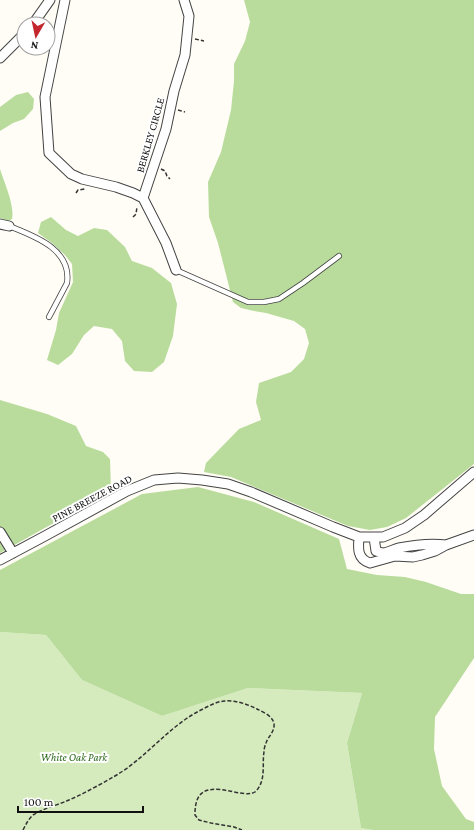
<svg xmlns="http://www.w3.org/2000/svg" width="474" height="830" font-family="'Crimson Pro',serif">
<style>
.green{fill:#d5ebbd}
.forest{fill:#b9dc9c}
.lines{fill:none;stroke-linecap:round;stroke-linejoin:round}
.service-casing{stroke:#444;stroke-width:6}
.minor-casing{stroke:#444;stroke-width:11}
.path{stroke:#333;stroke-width:1.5;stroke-dasharray:4 2;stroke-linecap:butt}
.service{stroke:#fff;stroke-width:4.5}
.minor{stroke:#fff;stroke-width:9}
.labels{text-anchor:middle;stroke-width:4;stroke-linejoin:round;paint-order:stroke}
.street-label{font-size:11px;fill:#111;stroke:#fff}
.park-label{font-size:11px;font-style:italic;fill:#2f6b1f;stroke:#fff}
</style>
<rect width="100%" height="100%" fill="#fffdf5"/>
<!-- green -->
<path class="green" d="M0,632L46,635L82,680L162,716L248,688L362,693L347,743L361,828L373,830H0Z"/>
<!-- forest -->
<path class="forest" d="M244,0H474V464L406,518L387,527L370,530L348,526L231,477L204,472L206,463L239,429L261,420L256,402L259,383L291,372L304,359L309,343L305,329L294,321L266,313L254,311L241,308L233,302L218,243L209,217L208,182L221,152L231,110L234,81V64L245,41L250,22Z
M28,92L34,99L33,109L24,119L13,123L0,131V107L16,95Z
M0,169C4,182 15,206 12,219L9,221L0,218Z
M51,217L66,230L78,236L94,228L107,230L125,247L132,261L152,268L171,283L177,304L173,336L164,362L152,372L134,371L125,361L122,341L112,329L94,326L84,335L72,354L58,365L47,360L56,330L59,313L73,282L72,264L65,255L52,243L38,233L41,222Z
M0,400L47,414L76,426L86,446L103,452L110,459L111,491L0,553Z
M198,487L254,502L339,539L347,569L377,575L405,577L426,582L461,594H474V658L435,717L434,749L442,786L466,819L474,822V830H373L361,828L347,743L362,693L248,688L162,716L82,680L46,635L0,632V570L142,494Z"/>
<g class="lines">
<!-- service casing -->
<g class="service-casing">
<path id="service" d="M9,226C34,236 72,249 67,283L49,317
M176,270L248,302H264L279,299L303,283L339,256"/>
</g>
<!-- minor casing -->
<g class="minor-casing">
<path id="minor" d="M65,0L45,97L49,153L71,174L82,179L116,187L133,193L143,198
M33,24L50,0
M0,58L24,34
M0,224L9,226
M176,270L166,243L143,198L166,129L174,91L185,55L189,16L184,0
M0,532L13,553
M359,537C358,548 357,559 370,563L395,556L413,557L422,555L435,551L446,545L474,535
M374,537L376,551C379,552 381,553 384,553C390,552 394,549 399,548C414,545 430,543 446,545
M0,560L45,536L127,491L154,480L178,478L202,480L228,484L251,492L333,527L359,537H383L405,528L424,515L474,472"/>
</g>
<!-- path -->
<path class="path" d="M195,39L204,41
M178,110L185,112
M154,112L161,117
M161,169L165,171L167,176L170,179
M76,193L78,190L85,189
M133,217L136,214L137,207
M23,830C26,824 28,820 33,815C44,808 58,805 69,800C85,793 101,784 115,776C146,758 167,728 199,711C207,707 215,702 224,701C235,700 247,704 257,709C263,712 273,716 274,724C275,731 268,737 266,743C265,745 264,749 264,752C262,764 266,779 257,790C246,805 194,766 195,815L199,820L211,823L234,827L242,830"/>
<!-- service -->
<use href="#service" class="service"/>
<!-- minor -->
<use href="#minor" class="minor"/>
</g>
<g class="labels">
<!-- street labels -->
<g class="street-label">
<text transform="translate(150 135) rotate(-74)" y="4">BERKLEY CIRCLE</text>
<text transform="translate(92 498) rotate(-28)" y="4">PINE BREEZE ROAD</text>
</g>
<!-- park labels -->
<g class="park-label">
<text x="74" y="761">White Oak Park</text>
</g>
</g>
<!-- north arrow -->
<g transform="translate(36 36) rotate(189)"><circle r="19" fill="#ffffff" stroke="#a0a0a0"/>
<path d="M0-3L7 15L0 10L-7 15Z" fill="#c4262e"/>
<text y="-6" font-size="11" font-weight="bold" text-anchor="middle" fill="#111111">N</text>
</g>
<!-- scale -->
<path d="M18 806v6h125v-6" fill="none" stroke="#111111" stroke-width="2"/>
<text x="24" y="806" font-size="12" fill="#111111" stroke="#ffffff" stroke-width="3" paint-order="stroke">100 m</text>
</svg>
